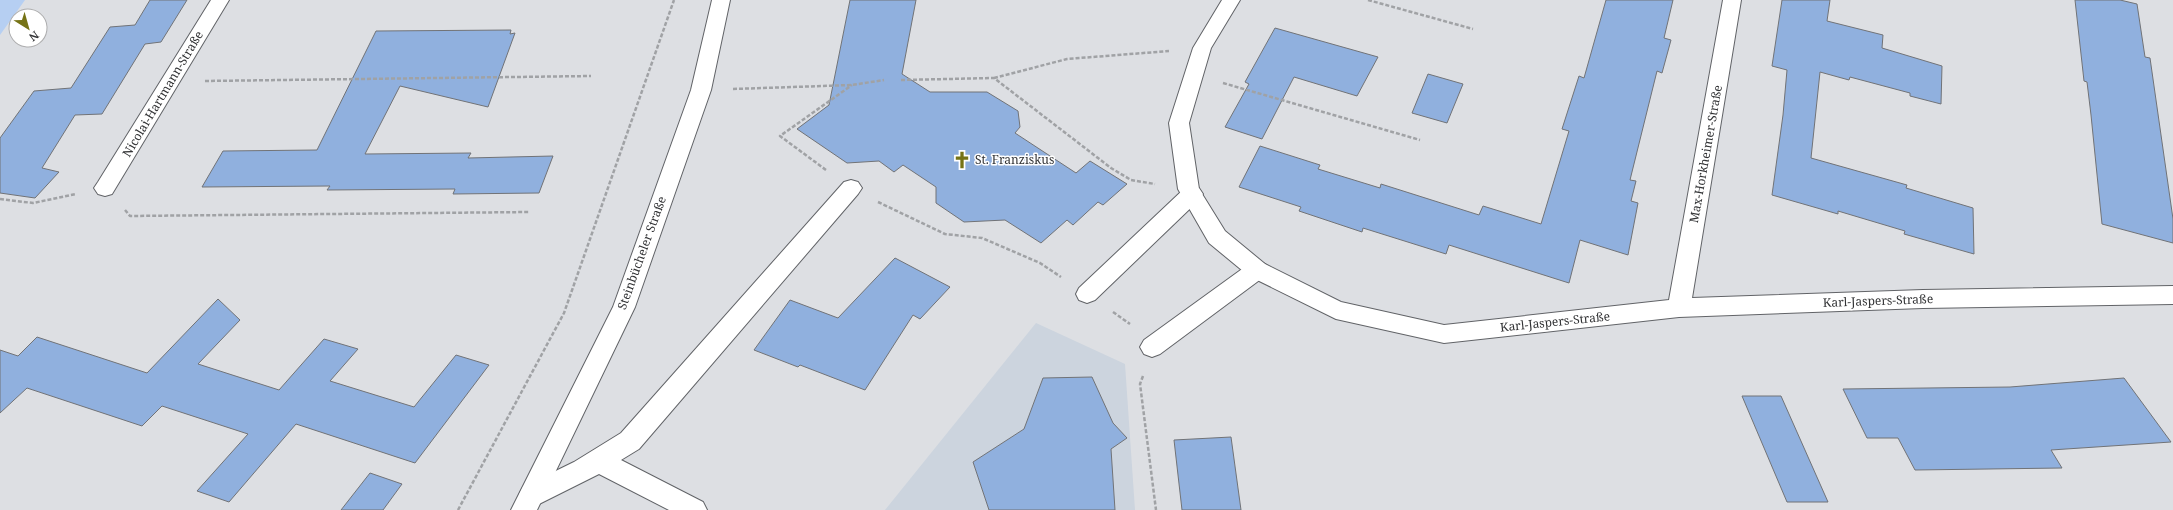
<svg xmlns="http://www.w3.org/2000/svg" width="2173" height="510" font-family="'Noto Serif',serif">
<style>
.built{fill:#ccd4de}
.green{fill:#b6cff2}
.building{fill:#90b0de;stroke:#717377}
.lines{fill:none;stroke-linecap:round;stroke-linejoin:round}
.service-casing{stroke:#616367;stroke-width:2}
.minor-casing{stroke:#616367;stroke-width:2}
.tertiary-casing{stroke:#616367;stroke-width:2}
.path{stroke:#a0a2a5;stroke-width:2.5;stroke-dasharray:4 2;stroke-linecap:butt}
.service{fill:#fff;fill-rule:evenodd}
.minor{fill:#fff;fill-rule:evenodd}
.tertiary{fill:#fff;fill-rule:evenodd}
.labels{text-anchor:middle;stroke-width:3;stroke-linejoin:round;paint-order:stroke}
.street-label{font-size:12px;fill:#323335;stroke:#fff}
.poi-label{font-size:12px;fill:#323335;stroke:#fff;text-anchor:start}
</style>
<rect width="100%" height="100%" fill="#dddfe3"/>
<!-- built -->
<path class="built" d="M1036,323L1125,364L1135,510H885Z"/>
<!-- green -->
<path class="green" d="M0,0H25L0,35Z"/>
<!-- building -->
<path class="building" d="M150,0H187L161,42L145,44L102,114L75,115L42,168L59,172L35,198L0,193V138L34,91L71,88L110,27L135,25Z
M850,0H916L902,74L930,92H987L1018,111L1020,127L1015,133L1076,173L1090,161L1127,184L1103,205L1098,202L1073,225L1067,220L1041,243L1005,220L964,222L936,203V187L903,165L894,172L879,161L847,163L797,129L829,105Z
M1606,0H1673L1664,38L1671,40L1662,73L1657,71L1630,180L1636,181L1631,201L1638,203L1628,255L1580,240L1569,283L1449,245L1446,254L1363,228L1362,232L1299,211L1301,207L1239,187L1260,146L1320,165L1318,169L1380,188L1381,184L1479,215L1483,206L1541,224L1569,131L1562,129L1579,76L1584,78Z
M1782,0H1830L1827,21L1883,35L1882,48L1942,66L1941,104L1910,96V93L1850,77L1849,80L1820,72L1811,158L1907,185L1906,188L1973,208L1974,254L1904,234L1905,231L1838,211V214L1772,195L1783,115L1787,70L1772,66Z
M2075,0H2120L2137,4L2145,57L2150,58L2173,219V243L2102,224L2091,115L2087,82L2084,81Z
M1275,28L1378,57L1357,96L1294,77L1262,139L1225,127L1249,84L1245,82Z
M511,30L510,34L515,33L488,107L400,86L365,154L471,153L468,158L553,156L539,193L453,194L455,189L327,190L330,186L202,187L223,151L317,150L376,31Z
M1428,74L1463,84L1447,123L1412,113Z
M895,258L950,287L920,319L913,315L865,390L800,365L798,367L754,350L790,300L838,318Z
M218,299L240,320L198,364L279,390L324,339L358,349L330,381L414,407L456,355L489,365L415,463L296,424L229,502L197,491L248,434L162,406L142,426L27,388L0,413V350L18,356L37,337L147,373Z
M1092,377L1113,423L1127,438L1111,449L1115,510H989L973,462L1024,429L1043,378Z
M2124,378L2171,442L2051,450L2062,468L1915,470L1898,438H1867L1843,389L2010,387Z
M1742,396H1781L1828,502H1787Z
M1231,437L1241,510H1182L1174,440Z
M370,473L402,484L383,510H341Z"/>
<g class="lines">
<!-- service casing -->
<g class="service-casing">
<path id="service" d="M851,180L858,182L862,188L858,194L639,449L621,460L703,502L707,510H669L599,474L541,503L532,507L523,503L519,495L523,487L574,462L621,433L844,182Z
M1192,186L1199,188L1203,194L1199,200L1095,300L1087,303L1079,300L1076,294L1079,288L1185,188Z
M1257,261L1265,264L1268,270L1265,276L1160,354L1152,357L1144,354L1140,347L1144,340L1249,264Z"/>
</g>
<!-- minor casing -->
<g class="minor-casing">
<path id="minor" d="M211,0H229L112,194L105,196L98,194L94,188L98,182Z
M1222,0H1240L1211,48L1189,123L1199,189L1225,231L1265,264L1341,302L1444,325L1669,300L1723,0H1741L1692,298L1923,290L2173,286V304L1923,308L1679,317L1444,343L1336,319L1249,276L1209,243L1178,189L1169,123L1193,48Z"/>
</g>
<!-- tertiary casing -->
<g class="tertiary-casing">
<path id="tertiary" d="M712,0H730L711,90L635,307L537,510H511L613,307L691,90Z"/>
</g>
<!-- path -->
<path class="path" d="M1368,0L1473,29
M994,78L1067,59L1169,51
M901,80L994,78L1111,168L1131,180L1155,184
M205,81L591,76
M1223,83L1420,140
M733,89L852,85L884,80
M826,170L780,136L852,85
M0,199L33,203L76,194
M878,202L945,234L982,238L1040,263L1061,277
M125,210L130,216L530,212
M1113,312L1130,324
M1143,376L1140,384L1156,510
M458,510L564,313L674,0"/>
<!-- service -->
<use href="#service" class="service"/>
<!-- minor -->
<use href="#minor" class="minor"/>
<!-- tertiary -->
<use href="#tertiary" class="tertiary"/>
</g>
<!-- icons -->
<defs>
<g id="church-bare" transform="scale(1.38)"><path d="M-1.2-6h2.4v3.5h3.3v2.4h-3.3V6h-2.4V-.1h-3.3v-2.4h3.3Z" fill="#767316" stroke="#fff" stroke-width="2.5" paint-order="stroke"/></g>
</defs>
<g fill-rule="evenodd">
<use href="#church-bare" x="962" y="160"/>
</g>
<g class="labels">
<!-- street labels -->
<g class="street-label">
<text transform="translate(163 94) rotate(-59)" y="4">Nicolai-Hartmann-Straße</text>
<text transform="translate(1706 154) rotate(-80)" y="4">Max-Horkheimer-Straße</text>
<text transform="translate(642 253) rotate(-70)" y="4">Steinbücheler Straße</text>
<text transform="translate(1878 301) rotate(-2)" y="4">Karl-Jaspers-Straße</text>
<text transform="translate(1555 322) rotate(-6)" y="4">Karl-Jaspers-Straße</text>
</g>
<!-- poi labels -->
<g class="poi-label">
<text x="975" y="164">St. Franziskus</text>
</g>
</g>
<!-- north arrow -->
<g transform="translate(28 28) rotate(143)"><circle r="19" fill="#ffffff" stroke="#adadae"/>
<path d="M0-3L7 15L0 10L-7 15Z" fill="#767316"/>
<text y="-6" font-size="11" font-weight="bold" text-anchor="middle" fill="#323335">N</text>
</g>
</svg>
